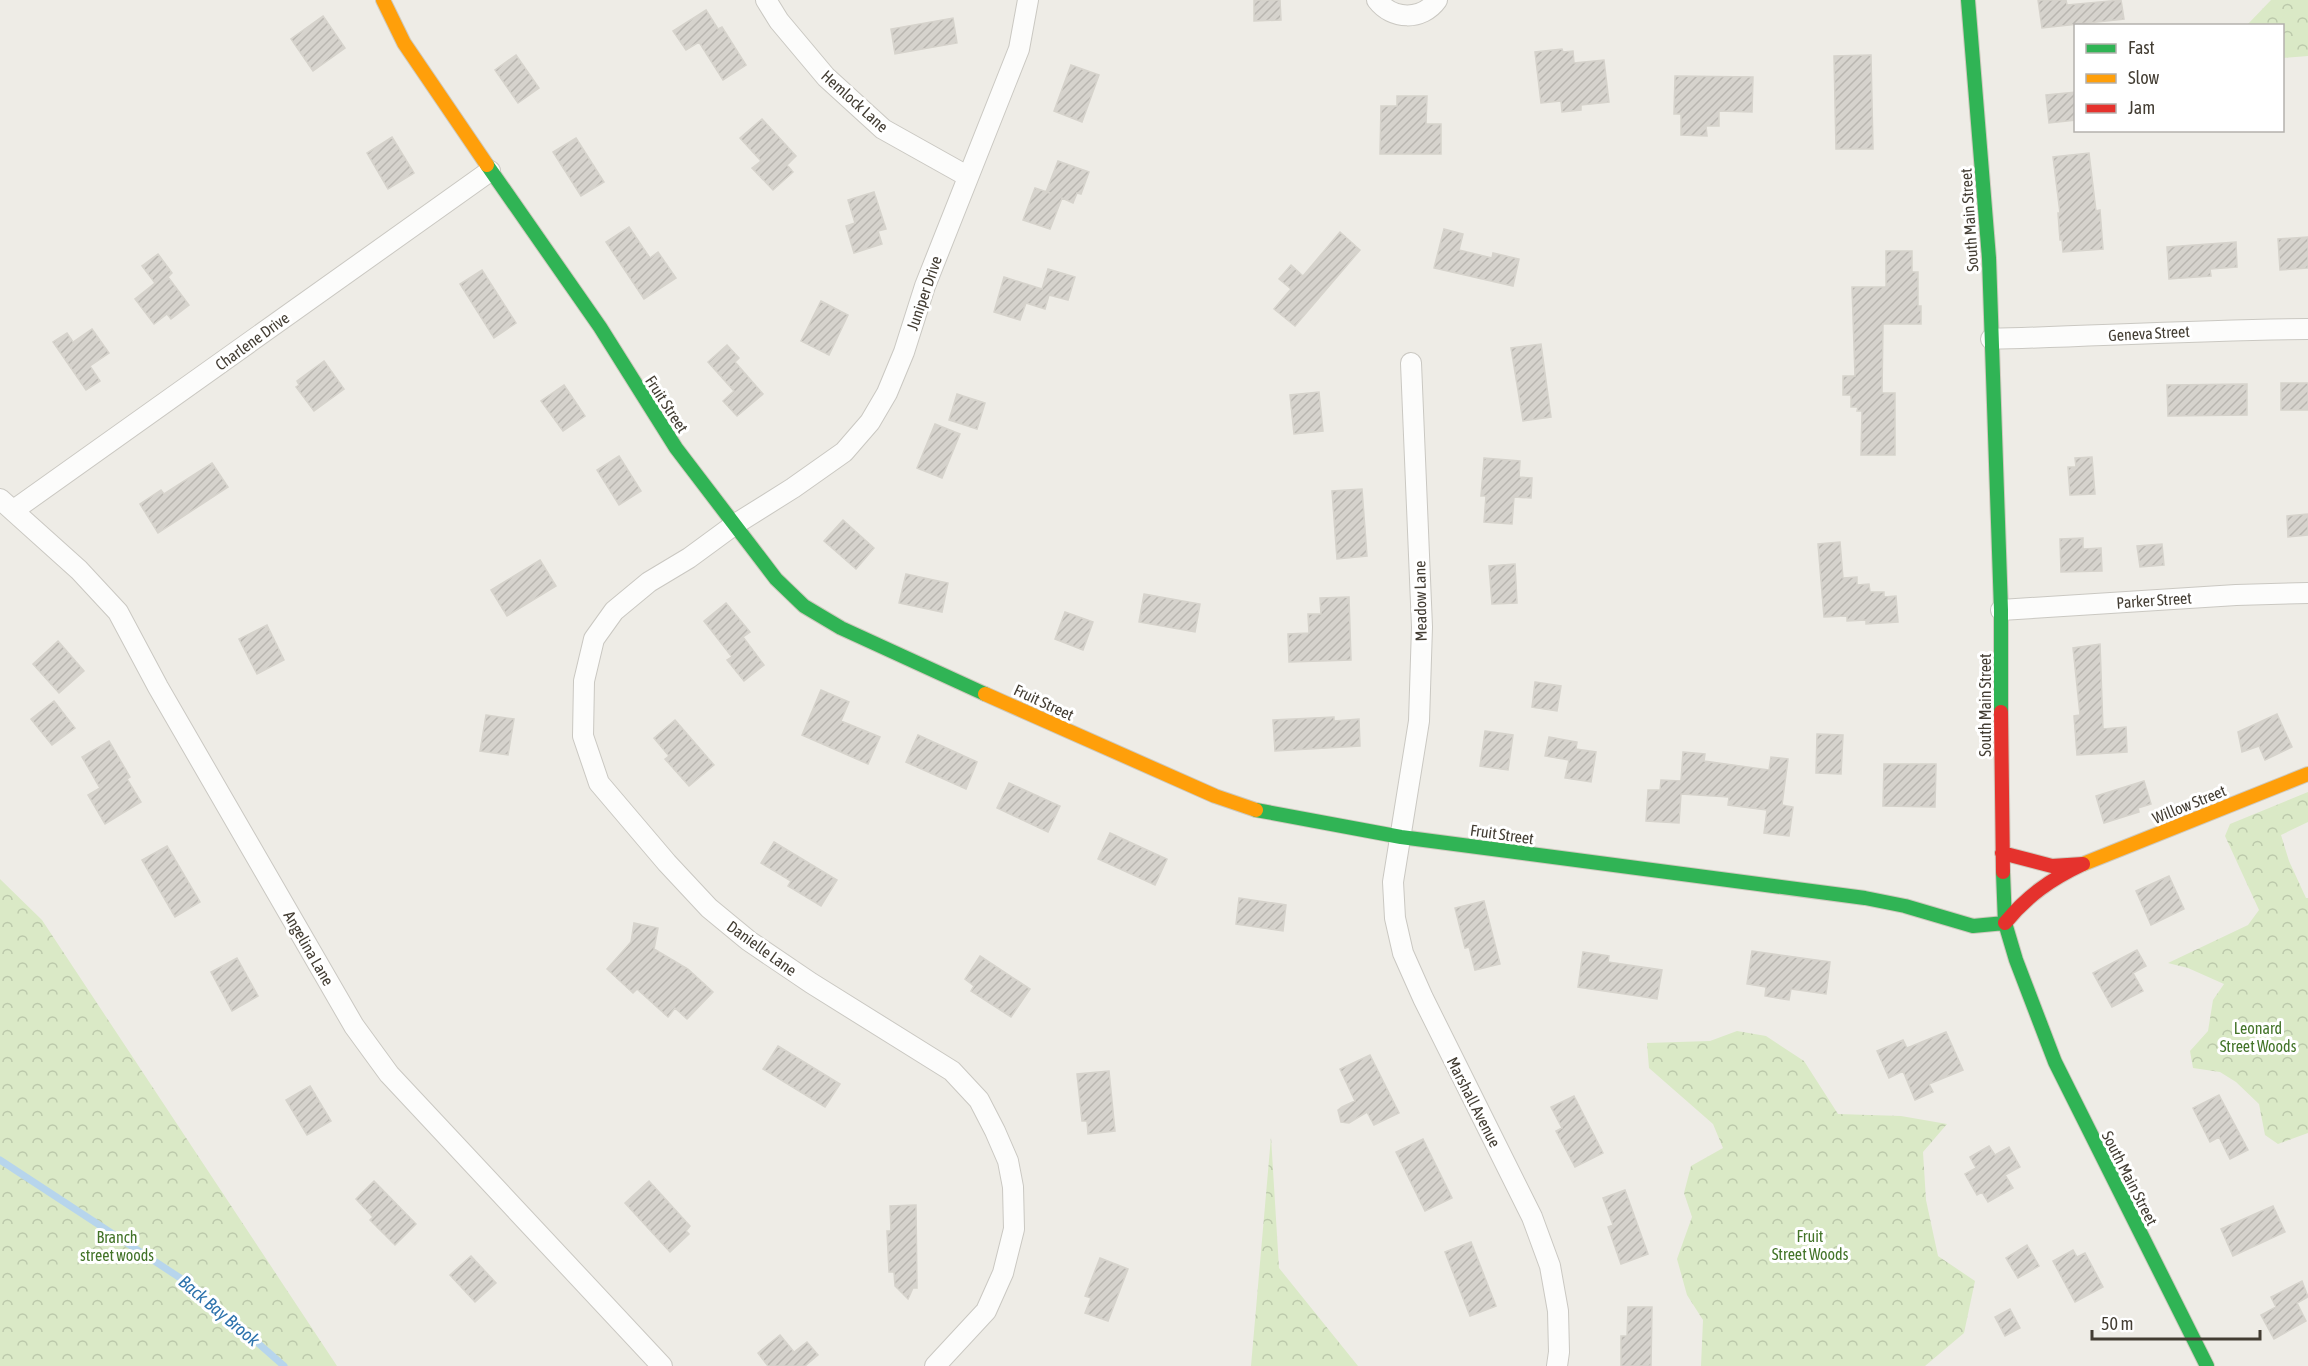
<svg xmlns="http://www.w3.org/2000/svg" width="2308" height="1366" font-family="'Asap Condensed',sans-serif">
<style>
.forest{fill:url(#forest-crowns)}
.lines{fill:none;stroke-linecap:round;stroke-linejoin:round}
.stream{stroke:#b7d5ec;stroke-width:7}
.building{fill:url(#building-hatch);stroke:#d6d3cc;stroke-width:1.5}
.street-casing{stroke:#cac8c2;stroke-width:22}
.fast-casing{stroke:#cec9bd;stroke-width:16}
.slow-casing{stroke:#cec9bd;stroke-width:16}
.jam-casing{stroke:#cec9bd;stroke-width:16}
.street{stroke:#fcfcfb;stroke-width:20}
.fast{stroke:#30b455;stroke-width:14}
.slow{stroke:#ff9f0a;stroke-width:14}
.jam{stroke:#e5322d;stroke-width:14}
.labels{text-anchor:middle;stroke-width:6;stroke-linejoin:round;paint-order:stroke}
.street-label{font-size:16px;fill:#433d33;stroke:#fff}
.park-label{font-size:16px;fill:#427328;stroke:#fff}
.water-label{font-size:18px;font-style:italic;fill:#2e73ad;stroke:#fff}
</style>
<defs>
<pattern id="forest-crowns" width="20" height="18" patternUnits="userSpaceOnUse" patternTransform="scale(1.5)"><rect width="20" height="18" fill="#dae9c6"/><path d="M2 6a3 3 0 1 1 6 0M12 15a3 3 0 1 1 6 0" fill="none" stroke="#bcc9ab"/></pattern>
<pattern id="building-hatch" width="6" height="6" patternUnits="userSpaceOnUse" patternTransform="scale(1.5)"><rect width="6" height="6" fill="#d6d3cd"/><path d="M-1 1l2-2M0 6l6-6M5 7l2-2" fill="none" stroke="#b9b6b0"/></pattern>
</defs>
<rect width="100%" height="100%" fill="#eeece6"/>
<!-- forest -->
<path class="forest" d="M2271,0H2308V56L2283,58L2282,26L2247,25Z
M2308,792V822L2281,835L2289,861L2306,898H2308V1133L2278,1144L2265,1135L2259,1104L2236,1082L2220,1072L2193,1068L2190,1051L2208,1031L2213,1000L2224,984L2188,968L2168,963L2248,925L2259,910L2225,836L2230,824Z
M0,879L42,920L337,1366H0Z
M1737,1031L1766,1036L1804,1061L1838,1114L1901,1116L1947,1124L1923,1152L1926,1200L1938,1256L1975,1281L1964,1333L1925,1366H1701L1703,1320L1687,1295L1677,1259L1692,1217L1684,1193L1691,1166L1723,1148L1713,1124L1649,1068L1647,1043L1710,1041Z
M1271,1137L1279,1268L1358,1366H1251Z"/>
<g class="lines">
<!-- stream -->
<path class="stream" d="M0,1160L194,1287L284,1366"/>
</g>
<!-- building -->
<path class="building" d="M1254,0H1280L1281,20L1254,21Z
M2038,0H2066L2067,5L2121,0L2124,19L2042,28Z
M706,10L718,29L722,27L746,65L723,80L699,42L686,50L673,31Z
M323,16L345,48L313,71L291,39Z
M953,18L957,43L895,54L891,29Z
M1562,49L1563,52L1573,51L1574,63L1604,60L1609,102L1581,105V110L1562,112L1561,101L1541,103L1535,52Z
M516,55L539,88L518,103L495,70Z
M1871,55L1873,149H1836L1834,56Z
M1071,65L1099,75L1082,122L1054,111Z
M1675,76L1753,77L1752,112L1719,111V126H1706L1707,136L1681,135V114H1674Z
M2076,92V120L2049,123L2046,95Z
M1397,96H1427L1426,124H1441V154H1380L1381,106H1397Z
M762,119L796,156L787,165L793,172L773,190L752,168L761,161L740,138Z
M392,137L414,173L388,189L367,153Z
M576,138L604,182L581,196L553,152Z
M2089,153L2096,211L2100,210L2103,249L2063,252L2062,240H2060L2058,213H2060L2053,157Z
M1058,161L1089,172L1081,194L1077,193L1073,203L1062,198L1050,229L1023,220L1035,188L1053,194L1046,192Z
M874,192L886,229L878,231L882,244L854,253L846,226L855,223L848,200Z
M629,227L650,258L658,252L676,278L644,299L606,242Z
M1444,229L1463,234L1459,250L1492,258L1493,253L1519,259L1513,286L1434,268Z
M1340,232L1360,250L1295,326L1274,309L1291,289L1279,279L1291,265L1303,276Z
M2308,237V268L2280,270L2278,239Z
M2236,242L2237,267L2210,269L2211,276L2169,279L2167,247Z
M1886,251H1912V272H1918V306H1921V324H1883L1882,393H1895V455H1861L1862,411H1857L1858,407H1851V395H1843V376H1855L1852,287H1886Z
M158,254L172,273L168,277L189,305L171,319L167,314L154,324L135,299L155,283L142,266Z
M1048,269L1075,277L1068,300L1049,295L1045,309L1026,303L1020,320L994,312L1004,277L1042,289Z
M482,270L516,323L494,338L460,284Z
M821,301L848,315L829,355L801,341Z
M92,329L109,353L90,366L100,381L86,390L53,342L67,333L73,342Z
M1541,344L1551,417L1523,421L1511,348Z
M727,345L739,358L735,362L763,394L737,416L723,401L734,391L708,362Z
M324,361L344,389L314,411L296,387L299,385L297,381Z
M2281,383H2308V410H2281Z
M2247,384V415L2168,416L2167,385Z
M564,385L585,416L563,431L541,401Z
M1319,392L1323,431L1294,434L1290,395Z
M957,394L985,403L977,429L949,420Z
M935,424L960,434L942,478L917,468Z
M619,456L641,491L619,505L597,470Z
M2092,457L2095,494L2070,495L2068,467H2076L2075,458Z
M1484,458L1520,461L1519,477L1532,478L1531,498L1514,497L1512,524L1484,522L1486,496H1481Z
M212,463L228,487L158,533L140,504L161,490L164,494Z
M1362,489L1367,556L1337,559L1332,491Z
M2308,514V535L2288,537L2287,516Z
M843,520L874,548L856,569L824,541Z
M2083,538V549L2101,548L2102,571L2061,572L2060,539Z
M1840,542L1843,578L1857,577V585L1869,584L1870,592H1884V597L1896,596L1898,622L1866,624V620L1847,621V616L1824,617L1818,544Z
M2162,544L2164,565L2140,567L2137,546Z
M540,560L556,586L507,616L491,590Z
M1515,564L1517,603L1492,604L1489,566Z
M906,574L948,583L942,612L899,603Z
M1144,594L1200,604L1195,632L1139,622Z
M1349,597L1351,660L1289,662L1288,634L1309,633L1308,614H1321L1320,598Z
M726,603L750,632L743,637L764,665L744,681L727,660L732,657L704,621Z
M1065,612L1093,622L1083,650L1055,639Z
M267,625L284,660L257,674L239,639Z
M58,641L84,671L59,693L33,664Z
M2100,644L2103,729L2126,727L2127,752L2077,755L2074,716L2080,715L2073,648Z
M1535,682L1561,686L1557,711L1532,707Z
M821,690L849,702L841,721L880,737L868,764L802,735Z
M54,701L75,728L52,745L31,719Z
M2277,714L2292,747L2265,760L2259,746L2242,752L2238,732Z
M486,715L514,719L508,755L480,751Z
M1334,717V721L1359,719L1360,746L1275,751L1273,720Z
M675,720L714,765L689,786L665,759L669,756L654,738Z
M1485,731L1513,735L1508,770L1480,766Z
M1817,734L1843,735L1841,774L1816,773Z
M918,735L977,762L966,789L906,762Z
M1549,737L1577,742L1576,749L1596,752L1591,782L1565,778L1569,760L1545,756Z
M109,741L130,777L127,779L141,802L105,824L88,795L100,788L82,757Z
M1683,752L1705,754L1704,761L1769,770L1771,757L1788,759L1782,805L1793,807L1789,836L1764,833L1767,810L1728,805L1729,797L1681,794L1679,823L1646,821L1648,790H1660L1661,780L1681,781Z
M1884,764H1936L1935,807L1883,806Z
M2144,781L2151,804L2138,808L2139,812L2104,823L2096,796Z
M1009,783L1060,806L1048,832L997,808Z
M1110,833L1167,859L1155,885L1098,859Z
M774,842L837,880L821,906L788,886L791,881L761,863Z
M167,846L200,902L175,917L142,860Z
M2169,876L2184,909L2151,925L2136,891Z
M1239,898L1286,905L1283,931L1236,924Z
M1484,901L1500,964L1475,970L1469,947L1465,948L1455,908Z
M634,923L658,928L654,949L688,969L713,992L687,1019L675,1008L668,1017L637,989L633,993L607,969L631,942Z
M2137,950L2146,966L2133,973L2143,991L2112,1007L2093,973Z
M1752,951L1830,962L1826,994L1791,989L1789,1000L1765,996L1766,987L1747,984Z
M1583,952L1609,956L1608,962L1662,970L1657,999L1578,987Z
M980,956L1030,989L1011,1017L971,991L974,986L965,979Z
M237,958L258,996L232,1011L211,972Z
M1946,1032L1963,1070L1929,1084L1933,1092L1915,1100L1903,1071L1889,1078L1877,1051L1903,1040L1907,1048Z
M778,1046L840,1084L825,1107L763,1069Z
M1370,1055L1399,1113L1374,1125L1367,1112L1349,1123L1341,1122L1338,1110L1342,1107L1355,1101L1340,1069Z
M1109,1071L1115,1131L1088,1134L1087,1121H1082L1077,1074Z
M310,1086L331,1121L307,1135L286,1100Z
M2219,1095L2248,1150L2230,1159L2219,1137L2210,1142L2193,1108Z
M1574,1096L1603,1153L1575,1167L1556,1131L1562,1128L1551,1107Z
M1423,1139L1452,1198L1425,1211L1396,1152Z
M1989,1146L1995,1155L2009,1147L2020,1167L2005,1175L2013,1188L1988,1202L1982,1192L1977,1195L1965,1174L1976,1168L1970,1157Z
M374,1181L416,1224L395,1245L370,1220L373,1217L356,1199Z
M649,1181L690,1226L686,1231L689,1234L670,1252L625,1203Z
M1625,1190L1648,1254L1621,1264L1608,1227L1613,1225L1603,1198Z
M916,1205L917,1288H913L908,1299L895,1286L894,1272H889L887,1231H891L890,1206Z
M2273,1206L2285,1232L2233,1256L2221,1229Z
M1471,1242L1496,1306L1470,1316L1445,1252Z
M2027,1245L2039,1266L2018,1278L2006,1258Z
M2073,1250L2077,1257L2085,1253L2103,1287L2075,1302L2053,1261Z
M471,1256L496,1283L475,1302L450,1275Z
M1100,1258L1128,1269L1108,1321L1085,1313L1091,1298L1085,1296Z
M2302,1281L2308,1297L2297,1303L2306,1321L2274,1339L2261,1315L2276,1307L2271,1297Z
M1628,1307H1652L1651,1366H1621V1336H1627Z
M2010,1309L2020,1328L2005,1336L1995,1317Z
M780,1335L794,1352L807,1342L818,1355L805,1366H768L758,1353Z"/>
<g class="lines">
<!-- street casing -->
<g class="street-casing">
<path id="street" d="M766,0L779,21L826,77L883,129L967,176
M1377,0C1392,20 1422,21 1437,0
M1991,339C2097,336 2202,330 2308,329
M1411,363L1422,627L1419,721L1393,882L1395,918L1403,953L1423,998L1532,1217L1550,1266L1558,1311L1559,1352L1557,1366
M0,499L79,570L118,612L158,687L354,1026L389,1074L662,1366
M14,510L490,171
M2001,610L2236,595L2308,593
M935,1366L986,1311L1003,1273L1014,1229L1013,1187L1008,1161L995,1131L979,1100L952,1071L811,983L749,941L709,908L667,863L599,783L583,736L584,681L594,639L614,611L649,582L689,558L734,525L793,488L844,452L870,422L887,393L904,352L925,286L1019,49L1028,0"/>
</g>
<!-- fast casing -->
<g class="fast-casing">
<path id="fast" d="M1968,0L1989,258L2001,610V712
M487,165L600,327L676,448L776,579L804,606L841,628L985,694
M1256,810L1401,837L1865,898L1905,906L1973,926L2005,923
M2003,872L2005,923L2016,960L2055,1062L2207,1366"/>
</g>
<!-- slow casing -->
<g class="slow-casing">
<path id="slow" d="M383,0L404,43L487,165
M985,694L1215,796L1256,810
M2083,864L2308,774"/>
</g>
<!-- jam casing -->
<g class="jam-casing">
<path id="jam" d="M2001,712L2003,872
M2002,853L2052,866L2083,864C2051,879 2027,896 2005,923"/>
</g>
<!-- street -->
<use href="#street" class="street"/>
<!-- fast -->
<use href="#fast" class="fast"/>
<!-- slow -->
<use href="#slow" class="slow"/>
<!-- jam -->
<use href="#jam" class="jam"/>
</g>
<g class="labels">
<!-- street labels -->
<g class="street-label">
<text transform="translate(855 101) rotate(42)" y="6">Hemlock Lane</text>
<text transform="translate(1969 220) rotate(-94)" y="6">South Main Street</text>
<text transform="translate(924 293) rotate(-71)" y="6">Juniper Drive</text>
<text transform="translate(2149 333) rotate(-3)" y="6">Geneva Street</text>
<text transform="translate(252 341) rotate(-36)" y="6">Charlene Drive</text>
<text transform="translate(667 404) rotate(57)" y="6">Fruit Street</text>
<text transform="translate(2154 600) rotate(-4)" y="6">Parker Street</text>
<text transform="translate(1420 601) rotate(-91)" y="6">Meadow Lane</text>
<text transform="translate(1044 702) rotate(25)" y="6">Fruit Street</text>
<text transform="translate(1985 705) rotate(-90)" y="6">South Main Street</text>
<text transform="translate(2189 804) rotate(-22)" y="6">Willow Street</text>
<text transform="translate(1502 834) rotate(8)" y="6">Fruit Street</text>
<text transform="translate(309 948) rotate(60)" y="6">Angelina Lane</text>
<text transform="translate(762 948) rotate(36)" y="6">Danielle Lane</text>
<text transform="translate(1474 1102) rotate(63)" y="6">Marshall Avenue</text>
<text transform="translate(2130 1178) rotate(63)" y="6">South Main Street</text>
</g>
<!-- park labels -->
<g class="park-label">
<text x="2258" y="1034">Leonard<tspan x="2258" dy="18">Street Woods</tspan></text>
<text x="1810" y="1242">Fruit<tspan x="1810" dy="18">Street Woods</tspan></text>
<text x="117" y="1243">Branch<tspan x="117" dy="18">street woods</tspan></text>
</g>
<!-- water labels -->
<g class="water-label">
<text transform="translate(219 1311) rotate(40)" y="6">Back Bay Brook</text>
</g>
</g>
<!-- legend -->
<rect x="2074" y="24" width="210" height="108" fill="#ffffff" stroke="#b4b1ad" stroke-width="1.5"/>
<rect x="2086" y="44" width="30" height="9" fill="#30b455" stroke="#b4b1ad" stroke-width="1.5"/>
<text x="2128" y="54" font-size="18" fill="#433d33">Fast</text>
<rect x="2086" y="74" width="30" height="9" fill="#ff9f0a" stroke="#b4b1ad" stroke-width="1.5"/>
<text x="2128" y="84" font-size="18" fill="#433d33">Slow</text>
<rect x="2086" y="104" width="30" height="9" fill="#e5322d" stroke="#b4b1ad" stroke-width="1.5"/>
<text x="2128" y="114" font-size="18" fill="#433d33">Jam</text>
<!-- scale -->
<path d="M2092 1330v9h168v-9" fill="none" stroke="#433d33" stroke-width="3"/>
<text x="2101" y="1330" font-size="18" fill="#433d33" stroke="#ffffff" stroke-width="4.5" paint-order="stroke">50 m</text>
</svg>
